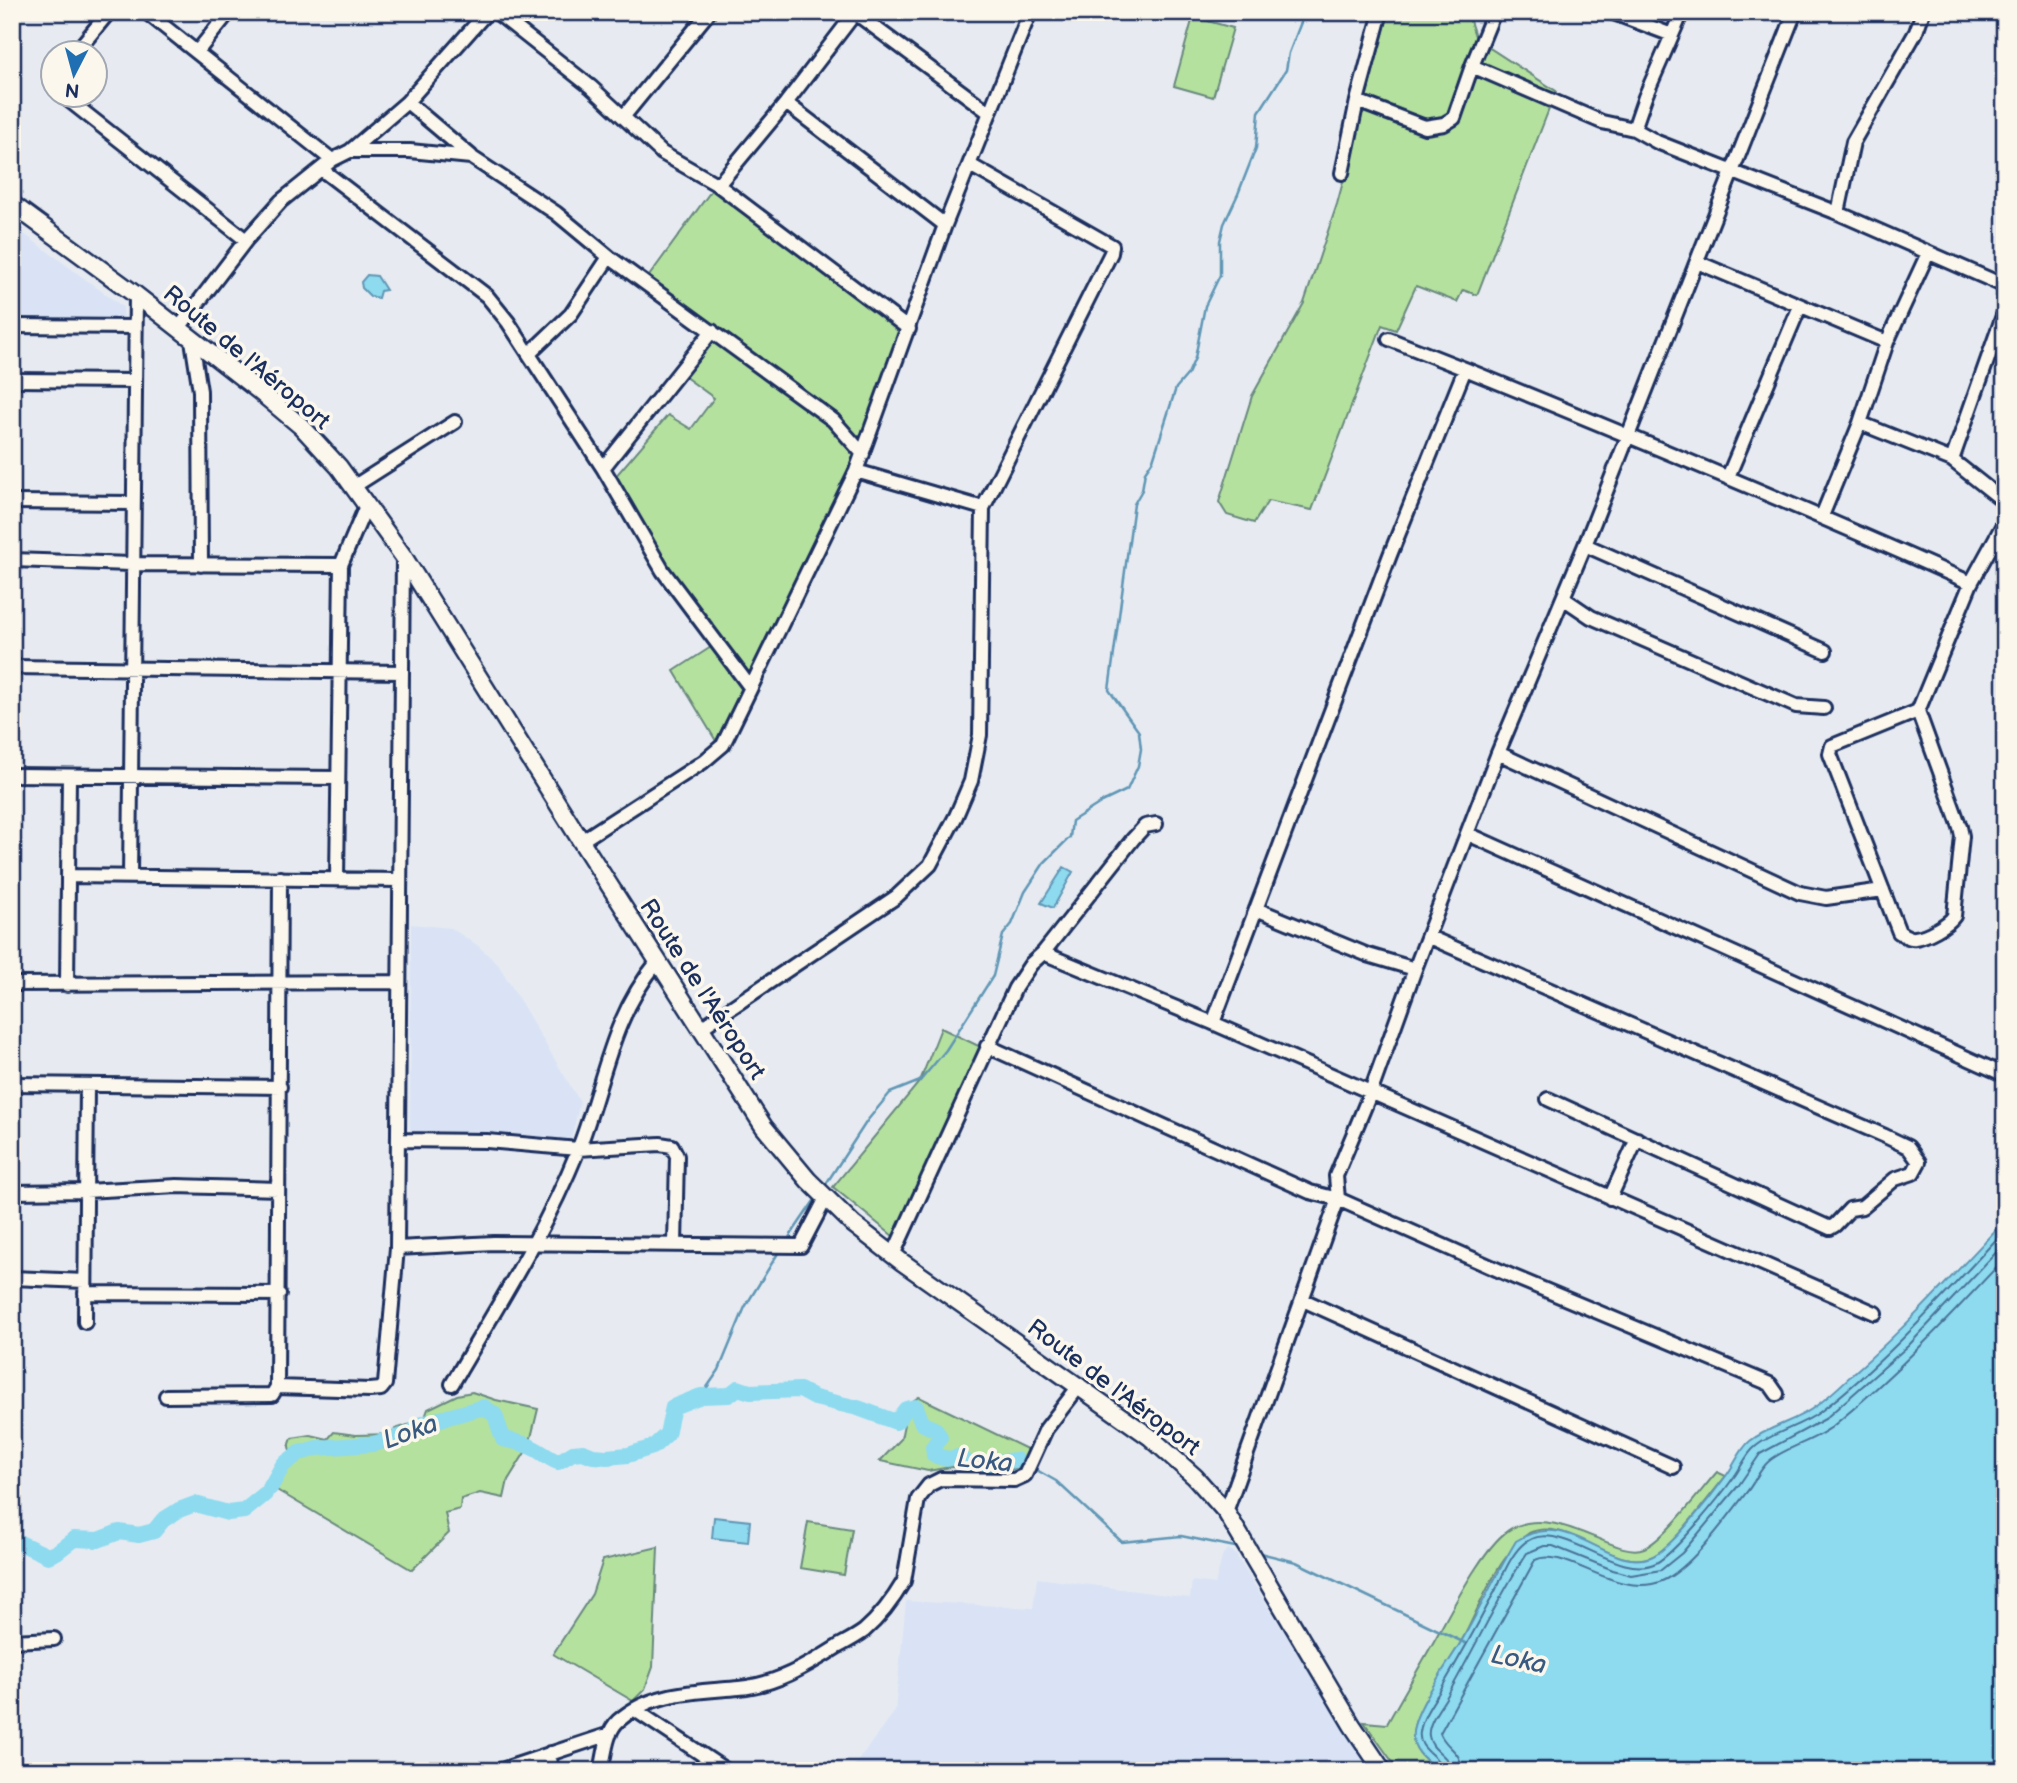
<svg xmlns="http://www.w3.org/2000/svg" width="2017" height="1783" font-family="'Balsamiq Sans',sans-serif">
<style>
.built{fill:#d9e3f5}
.green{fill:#b5e19e;stroke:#68887e;stroke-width:2}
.water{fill:#8edaef;stroke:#6096b5;stroke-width:2}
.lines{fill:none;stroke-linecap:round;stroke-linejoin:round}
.shore{stroke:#497398;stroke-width:2}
.stream{stroke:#6096b5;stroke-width:2.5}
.river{stroke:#8edaef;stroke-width:16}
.minor-casing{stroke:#1b2f5e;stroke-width:18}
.major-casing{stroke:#1b2f5e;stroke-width:21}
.minor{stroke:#fbf7ec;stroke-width:12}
.major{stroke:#fbf7ec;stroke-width:16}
.labels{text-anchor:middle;stroke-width:7;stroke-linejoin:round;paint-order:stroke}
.street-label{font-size:24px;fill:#1b2f5e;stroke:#fbf7ec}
.water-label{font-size:26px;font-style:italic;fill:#385a82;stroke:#fbf7ec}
</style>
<rect width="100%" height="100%" fill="#e7ebf1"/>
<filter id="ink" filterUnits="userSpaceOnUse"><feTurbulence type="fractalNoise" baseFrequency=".0143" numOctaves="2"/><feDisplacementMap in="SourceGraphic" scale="14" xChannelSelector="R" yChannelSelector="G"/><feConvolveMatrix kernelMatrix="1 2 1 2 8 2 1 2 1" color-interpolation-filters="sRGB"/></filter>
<g filter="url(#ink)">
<!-- built -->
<path class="built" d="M12,225L123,307L124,323L12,321Z
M411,924L451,928L477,945L498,964L580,1102L571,1139L410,1138Z
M1228,1549L1234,1552L1371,1771H850L895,1711L906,1601L1033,1608L1037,1578L1190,1598L1192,1581L1215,1584L1223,1554Z"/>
<!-- green -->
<path class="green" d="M1389,12H1467L1476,39L1556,91L1477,295L1463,290L1457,302L1416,286L1396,330L1382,325L1312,510L1268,501L1254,523L1227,515L1219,502L1252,396L1304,303L1337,204Z
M1193,17L1233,28L1213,97L1174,86Z
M714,187L902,329L855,456L716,741L674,671L711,647L608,485L668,415L691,429L714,398L677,371L705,335L641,287Z
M941,1028L987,1050L899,1241L833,1187L920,1081Z
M472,1392L496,1400L538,1409L529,1446L508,1480L504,1498L480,1493L461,1499L460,1509L445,1513L449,1533L412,1570L275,1489L293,1458L289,1447L292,1438L311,1435L328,1439L334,1432L356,1435L393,1434L395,1429L424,1420L428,1409L457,1395Z
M919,1397L1031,1451L1025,1465L1007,1471L951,1467L928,1471L880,1461L901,1439L908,1404Z
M1717,1472L1726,1476C1710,1495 1672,1549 1651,1557C1612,1572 1568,1515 1529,1533C1521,1538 1510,1552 1504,1560C1487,1584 1476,1614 1462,1640C1450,1663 1414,1709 1413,1733C1412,1751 1427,1761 1439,1771H1399L1364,1722L1387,1724C1404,1693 1422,1663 1439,1632C1454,1605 1486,1542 1512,1528C1560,1504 1616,1560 1644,1548C1665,1539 1700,1491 1717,1472Z
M808,1522L852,1529L844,1575L800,1568Z
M658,1547L653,1667L645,1689L633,1701L553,1654L592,1594L603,1560Z"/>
<!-- water -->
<path class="water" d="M367,275L377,276L386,290L380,291L378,298L370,296L362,288L361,282Z
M1064,867L1073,872L1053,908L1041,903Z
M2005,1220V1771H1439C1427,1761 1411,1750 1413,1732C1415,1708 1448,1664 1461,1642C1480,1609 1496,1574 1516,1541C1571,1506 1606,1573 1651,1557C1670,1550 1713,1494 1726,1476C1734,1466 1740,1449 1750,1441C1769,1426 1797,1421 1816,1406C1830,1396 1843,1383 1856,1371C1909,1324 1956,1272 2005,1220Z
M714,1517L750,1521L748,1542L712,1538Z"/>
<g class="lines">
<!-- shore -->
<path class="shore" d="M1442,1771C1441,1755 1417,1751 1420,1732C1422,1718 1431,1705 1438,1694C1457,1662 1475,1630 1492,1597C1501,1581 1508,1559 1521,1546C1556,1511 1615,1583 1656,1563C1675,1553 1720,1497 1734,1477C1741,1468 1746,1454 1755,1447C1772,1432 1802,1426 1820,1412C1888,1360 1947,1292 2005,1230
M1451,1771C1450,1754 1431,1752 1429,1736C1427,1724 1440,1708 1446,1698C1474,1650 1497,1599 1527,1553L1544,1546H1553L1613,1570L1631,1575L1661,1570L1682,1553L1739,1485L1760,1454L1825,1419L1908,1346L2005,1243
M1462,1771C1461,1749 1446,1749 1440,1733L1535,1560C1564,1545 1617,1600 1662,1581C1689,1570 1728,1517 1746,1493C1754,1484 1759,1470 1768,1462C1783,1448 1815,1441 1833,1426C1895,1375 1950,1317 2005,1258"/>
<!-- stream -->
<path class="stream" d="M824,1187L867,1121L890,1093L920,1081L946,1050L993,976L1003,935L1012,924L1025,892L1044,863L1070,837L1072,821L1102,802L1127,790L1138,766L1141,749L1139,732L1109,690L1134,504L1142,490L1145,472L1153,460L1176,388L1188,374L1195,358L1205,306L1220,275V241L1224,224L1238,194L1256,148L1259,112L1286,70L1289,53L1305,12
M786,1242L816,1198
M701,1396L719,1370L745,1307L780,1250
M1016,1460L1024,1464
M1033,1468L1056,1481L1122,1542L1181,1536L1240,1548
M1256,1552L1296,1562L1465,1643"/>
<!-- river -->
<path class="river" d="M270,1488L283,1465L299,1453L317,1448L373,1444L409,1434L422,1424L484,1407L495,1415L503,1439C515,1441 527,1444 537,1450C544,1454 550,1459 558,1462L573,1453L583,1452L593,1456L607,1457L628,1455L653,1447L667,1434L673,1407L701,1396L729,1395L738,1388L750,1392L800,1390L815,1398L858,1408L896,1422L906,1409L916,1407L922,1423L936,1430L940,1437L933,1447L934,1455L947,1459L958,1457L970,1464H981L1016,1460
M12,1542L20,1543L48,1556L57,1552L74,1539L98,1540L119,1532L139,1535L154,1531L163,1520L179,1510L195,1504L228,1513L244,1511L265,1494"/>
<!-- minor casing -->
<g class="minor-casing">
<path id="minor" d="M146,12L332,160
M496,12L591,87L662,153L718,185L909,329
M854,12L990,113
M1611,12L1672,35
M1682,12L1645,97L1634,129L1657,142L1838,213L2005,286
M2002,12L2005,15
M76,52L109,12
M197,52L229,12
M1472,66L1602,122L1634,129
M61,94L246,240
M1357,101L1425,127L1444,124L1454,118L1472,66L1494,12
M407,102L471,156
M786,103L945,225
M624,116L709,12
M350,151H410L471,157L556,213L609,257L833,420L863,454
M321,169L487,296L508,322L603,468L663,571L750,687
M1342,173L1357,101L1381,12
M718,185L786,103L855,13
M1838,213L1853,142L1916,32L1923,12
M1697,262L1887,342
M12,326L135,327
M178,329L246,240L281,201L332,160L350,151L407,102L487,12
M192,340L200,391L201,565
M529,354L571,314L609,257
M1465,369C1635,438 1804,508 1971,583
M12,380L135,381
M1860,423L1952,460L2005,502
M1952,460L2005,310
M603,468L712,331
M856,471L983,508
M1728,477L1800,306
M353,487L455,422
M12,502L134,503
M1822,516L1860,423L1887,342L1928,253
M1585,545L1825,651
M12,560L131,564L341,565
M1563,598L1591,617L1796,706L1824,708
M12,667L402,672
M1918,711L1960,827L1962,836L1954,916C1948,925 1926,937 1915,938C1909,939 1904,935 1899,932L1830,754L1832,746L1918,711L1971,583L2005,521
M1498,753L1800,893L1826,898L1883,890
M12,775L338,778
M1468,834L2005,1075
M581,841L703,762L723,745L856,471L945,225L1030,12
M68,876L400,880
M130,877L136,295
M337,879L341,565L366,506
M1256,909L1368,955L1415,969
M1429,937L1885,1136L1908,1147L1919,1162L1913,1173L1895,1179L1862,1207L1850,1209L1835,1225L1830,1228L1548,1099
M1043,953L1213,1023L1875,1313
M12,984L399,982
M67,985L69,776
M1213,1023L1390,555L1465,369L1389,339
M701,1028L896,897L930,865L956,816L971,781L980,735L983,508L1111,253L1112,246L970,165
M987,1046L1310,1192L1338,1199L1514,1277L1770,1384L1777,1394
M12,1084L280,1087
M398,1140L487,1141L578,1149L660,1144L672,1146L677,1156L675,1244
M12,1192L85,1191L177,1186L278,1189
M1610,1198L1637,1139
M397,1248L494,1243L801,1246L826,1198
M893,1255L1015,988L1031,964L1043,953L1133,839L1145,826L1156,824
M12,1278L85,1281
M85,1293L279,1294
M1303,1300L1673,1467
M85,1322L87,1085
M452,1384C497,1307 545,1232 578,1150C605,1082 609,1021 658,961
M277,1387L370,1390L381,1389L385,1384L397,1248L403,556
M166,1396L272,1395L277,1387L280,878
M1226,1512L1338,1199L1336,1176L1370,1094L1415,969L1498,753L1585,545L1795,12
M12,1641L54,1639
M635,1710L727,1771
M550,1753L551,1771
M498,1771L610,1734
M601,1771C605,1755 606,1732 618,1721C651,1691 698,1692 739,1688C775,1685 807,1666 837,1647C846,1642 856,1637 864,1631C879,1618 894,1598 904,1581L918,1499L929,1485L941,1479L1014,1480L1025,1475L1046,1429L1080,1385"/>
</g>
<!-- major casing -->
<g class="major-casing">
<path id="major" d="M12,204L136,295L259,391L302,427L339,467L403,556L581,841L764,1127L808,1180L853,1224L902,1262L1150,1437L1195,1477L1226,1512L1352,1725L1383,1771"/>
</g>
<!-- minor -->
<use href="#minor" class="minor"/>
<!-- major -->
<use href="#major" class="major"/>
</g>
</g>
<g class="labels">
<!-- street labels -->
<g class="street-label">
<text transform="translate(247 357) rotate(40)" y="8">Route de l'Aéroport</text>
<text transform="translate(703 989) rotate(57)" y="8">Route de l'Aéroport</text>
<text transform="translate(1114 1387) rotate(37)" y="8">Route de l'Aéroport</text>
</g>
<!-- water labels -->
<g class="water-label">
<text transform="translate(410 1431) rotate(-20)" y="9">Loka</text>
<text transform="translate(985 1460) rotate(6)" y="9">Loka</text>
<text transform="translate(1519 1659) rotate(12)" y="9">Loka</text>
</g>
</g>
<!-- margin -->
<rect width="2017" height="1783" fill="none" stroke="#fbf7ec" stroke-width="42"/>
<rect x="21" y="21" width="1975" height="1741" fill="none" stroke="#1b2f5e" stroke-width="2.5" filter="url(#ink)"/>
<!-- north arrow -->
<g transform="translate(74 74) rotate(186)"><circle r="33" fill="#fbf7ec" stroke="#a1a7b3" stroke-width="2"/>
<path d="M0-5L12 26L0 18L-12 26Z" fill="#1f6fb2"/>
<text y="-10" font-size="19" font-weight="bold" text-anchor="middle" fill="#1b2f5e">N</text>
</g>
</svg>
